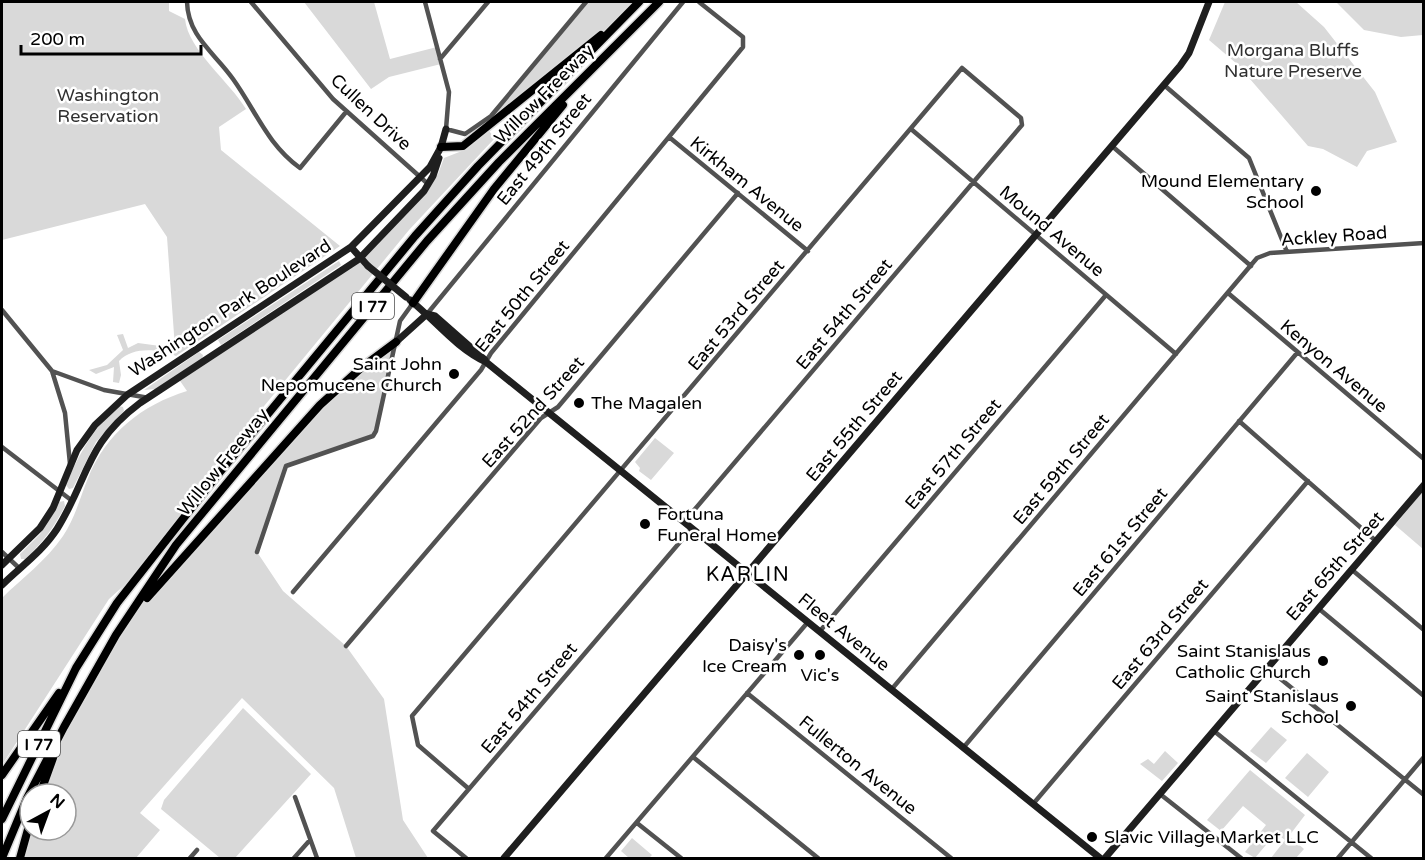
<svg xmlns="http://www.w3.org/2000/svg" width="1425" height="860" font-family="'Varela Round',sans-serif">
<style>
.green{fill:#d9d9d9}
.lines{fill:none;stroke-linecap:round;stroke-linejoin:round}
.highway-casing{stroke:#dbdbdb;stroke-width:11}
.street{stroke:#525252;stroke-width:4.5}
.secondary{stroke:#1f1f1f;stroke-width:7}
.highway{stroke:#000;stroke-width:8}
.secondary-bridge{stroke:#1f1f1f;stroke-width:7}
.poi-dot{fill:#000;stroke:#fff;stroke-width:2}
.labels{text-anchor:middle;stroke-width:5;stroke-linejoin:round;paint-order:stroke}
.shield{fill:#fff;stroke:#4c4c4c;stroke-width:1.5}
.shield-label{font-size:16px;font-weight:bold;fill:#000}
.park-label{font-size:18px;fill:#303030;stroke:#fff}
.street-label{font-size:18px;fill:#000;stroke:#fff}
.poi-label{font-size:18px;fill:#000;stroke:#fff;text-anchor:end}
.neighbourhood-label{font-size:20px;letter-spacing:1.5px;fill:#000;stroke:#fff}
</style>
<rect width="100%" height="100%" fill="#fff"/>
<!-- green -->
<path class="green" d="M2,2H169V11L185,19C188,50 230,82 246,109L219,127L221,150L340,246L176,356C159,349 133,346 119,361L121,375L119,383L113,382L114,367L96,374L89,370L107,365L123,350L117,335L123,334L128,348L138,343L175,348L167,237L145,204L2,240Z
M304,2H374L390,59L437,47L441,64L389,77L371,89Z
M586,2H639L496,122L491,116Z
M1225,2H1296L1324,27L1375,92L1397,142L1367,151L1357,167L1323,149L1308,146L1237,64L1209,40Z
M1336,2H1423V35L1401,37L1364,30Z
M489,131L495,138L409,230L209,473L147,565L109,599L2,765V598C22,578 46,561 63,536C75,518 80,498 88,478C106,433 142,405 187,391L178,378L359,259L438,174L444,158L467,149Z
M339,261L341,265L221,345L218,340Z
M396,342L373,436L286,466L257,552L283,591L346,646L384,699L403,820L428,858H356L334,788L242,698L140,813L160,830L136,858H20L30,830H66V794H40L64,727L116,635L161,580L320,405Z
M199,352L203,355L202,359L156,389L144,390Z
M119,406L123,407L124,411L96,442L73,488L69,489L66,485C79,454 93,428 119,406Z
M655,438L674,453L651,480L639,471L640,468L635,462Z
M1423,491V549L1395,525Z
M64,501L65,506C55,526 42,544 25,559H21L20,554L40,534L59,502Z
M243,708L311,774L235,858H220L161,809L164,800Z
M1271,727L1287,740L1266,763L1250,751Z
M1165,751L1178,763L1162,781L1140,764L1148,759L1154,764Z
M1307,753L1329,772L1308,797L1285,778Z
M1250,770L1305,815L1289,836L1304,849L1296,858H1271L1285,840L1276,833L1255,858L1245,852L1266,825L1243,806L1221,831L1207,820Z
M632,838L652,855L649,858H629L621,851Z"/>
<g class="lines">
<!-- highway casing -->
<g class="highway-casing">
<path id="highway" d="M441,147L463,146L601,35
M413,303L494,189L563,105
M147,598L320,405L361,368L396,342
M2,775L59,693
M40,794L53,758
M2,819L76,668L117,603L215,478L415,236L478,166L639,2
M2,858L27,798L64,727L116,635L176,545L427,241L499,162L659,2
M20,858L30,822"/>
</g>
<!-- street -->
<path class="street" d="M187,2C188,37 215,53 233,79C256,111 267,144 300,168L346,112
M251,2L333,99L428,184
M425,2L449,92L446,129L465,134L491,116L586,2
M440,59L488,2
M1164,85L1249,158L1287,252
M911,129L1176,354
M669,137L808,251
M1112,146L1251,266
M1228,293L1424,459
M2,310L52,371L65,413L70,464
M427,314L683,2
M52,371L104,390L149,398
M1239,421L1376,541
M2,447L71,500
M2,552L19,568
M257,552L286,466L373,436L376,431L400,321L413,303
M1351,569L1424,630
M293,592L481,370L491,353L743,47V37L699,2
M1318,608L1424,696
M820,631L1106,295
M346,646L541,418L558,407L738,193
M1267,668L1424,795
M891,690L1257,258L1270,253L1424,243
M747,693L951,858
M1214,731L1371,858
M963,748L1297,353
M693,757L818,858
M469,789L418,745L412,716L962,68L1021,118L1022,125L684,522
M1160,794L1241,858
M295,797L317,858
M1033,804L1308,481
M637,823L681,858
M190,858L197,850
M294,858L310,840
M466,858L433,831L692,528
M606,858L808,622
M1338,858L1424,757"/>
<!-- secondary -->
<path class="secondary" d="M351,247L368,266
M410,300C435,320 456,348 486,362L1100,858
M427,314L435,316L485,360
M396,342L427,314
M2,565L40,528L53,508L77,450L95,425L127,395L351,247L430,167L441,147L446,129
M2,585C20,567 42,552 57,529C89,478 85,444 140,403L359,259L424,191L433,176L439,158
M504,858L1180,66L1189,53L1209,2
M1105,858L1424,485"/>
<!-- highway -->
<use href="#highway" class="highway"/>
<!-- secondary-bridge -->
<path class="secondary-bridge" d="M368,266L406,297"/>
</g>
<!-- markers -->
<g class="poi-dot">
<circle cx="1316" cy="191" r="6"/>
<circle cx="454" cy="374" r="6"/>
<circle cx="579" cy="403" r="6"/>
<circle cx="645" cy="524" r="6"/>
<circle cx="799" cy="655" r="6"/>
<circle cx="820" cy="655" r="6"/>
<circle cx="1323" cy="661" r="6"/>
<circle cx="1351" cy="706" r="6"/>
<circle cx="1092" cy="837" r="6"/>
</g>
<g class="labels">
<!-- shield labels -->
<g class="shield">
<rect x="352" y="293" width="42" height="26" rx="4.5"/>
<rect x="18" y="731" width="42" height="26" rx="4.5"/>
</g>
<g class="shield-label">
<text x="373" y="312">I 77</text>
<text x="39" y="750">I 77</text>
</g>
<!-- park labels -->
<g class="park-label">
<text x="1293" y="56">Morgana Bluffs<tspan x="1293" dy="21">Nature Preserve</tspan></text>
<text x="108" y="101">Washington<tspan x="108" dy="21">Reservation</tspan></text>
</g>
<!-- street labels -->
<g class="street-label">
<text transform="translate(544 94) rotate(-45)" y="6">Willow Freeway</text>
<text transform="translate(371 112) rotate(43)" y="6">Cullen Drive</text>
<text transform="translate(544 149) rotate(-51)" y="6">East 49th Street</text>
<text transform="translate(747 184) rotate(39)" y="6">Kirkham Avenue</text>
<text transform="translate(1052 231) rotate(40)" y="6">Mound Avenue</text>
<text transform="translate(1334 236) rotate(-4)" y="6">Ackley Road</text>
<text transform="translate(522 296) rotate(-51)" y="6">East 50th Street</text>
<text transform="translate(230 308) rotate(-33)" y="6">Washington Park Boulevard</text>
<text transform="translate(844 314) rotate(-50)" y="6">East 54th Street</text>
<text transform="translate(736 315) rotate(-50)" y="6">East 53rd Street</text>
<text transform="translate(1334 366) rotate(40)" y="6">Kenyon Avenue</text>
<text transform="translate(533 412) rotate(-48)" y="6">East 52nd Street</text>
<text transform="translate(854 426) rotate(-50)" y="6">East 55th Street</text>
<text transform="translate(953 454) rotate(-50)" y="6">East 57th Street</text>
<text transform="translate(223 462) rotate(-51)" y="6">Willow Freeway</text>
<text transform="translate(1061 469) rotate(-50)" y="6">East 59th Street</text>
<text transform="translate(1120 542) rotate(-50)" y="6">East 61st Street</text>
<text transform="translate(1335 566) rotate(-49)" y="6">East 65th Street</text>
<text transform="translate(844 632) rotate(39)" y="6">Fleet Avenue</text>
<text transform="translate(1160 634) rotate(-50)" y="6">East 63rd Street</text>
<text transform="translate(529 698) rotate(-50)" y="6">East 54th Street</text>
<text transform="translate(858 765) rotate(39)" y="6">Fullerton Avenue</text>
</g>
<!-- poi labels -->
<g class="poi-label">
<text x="1304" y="187">Mound Elementary<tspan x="1304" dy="21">School</tspan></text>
<text x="442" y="370">Saint John<tspan x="442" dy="21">Nepomucene Church</tspan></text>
<text x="591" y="409" text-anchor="start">The Magalen</text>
<text x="657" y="520" text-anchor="start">Fortuna<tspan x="657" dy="21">Funeral Home</tspan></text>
<text x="787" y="651">Daisy's<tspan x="787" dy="21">Ice Cream</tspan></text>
<text x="1311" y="657">Saint Stanislaus<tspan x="1311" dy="21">Catholic Church</tspan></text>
<text x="820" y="681" text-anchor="middle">Vic's</text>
<text x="1339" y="702">Saint Stanislaus<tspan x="1339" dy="21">School</tspan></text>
<text x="1104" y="843" text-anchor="start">Slavic Village Market LLC</text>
</g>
<!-- neighbourhood labels -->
<g class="neighbourhood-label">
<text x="748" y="581">KARLIN</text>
</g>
</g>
<!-- border -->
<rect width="1425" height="860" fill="none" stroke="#000000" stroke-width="6"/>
<!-- north arrow -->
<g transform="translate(48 812) rotate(41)"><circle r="28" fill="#ffffff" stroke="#999999" stroke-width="1.5"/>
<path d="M0-4.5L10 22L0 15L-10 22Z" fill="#000000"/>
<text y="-9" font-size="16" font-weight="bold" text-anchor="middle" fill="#000000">N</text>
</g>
<!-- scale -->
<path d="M21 45v9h180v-9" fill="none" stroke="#000000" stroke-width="3"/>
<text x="30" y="45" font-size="18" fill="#000000" stroke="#ffffff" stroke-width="4.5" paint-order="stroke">200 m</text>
</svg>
